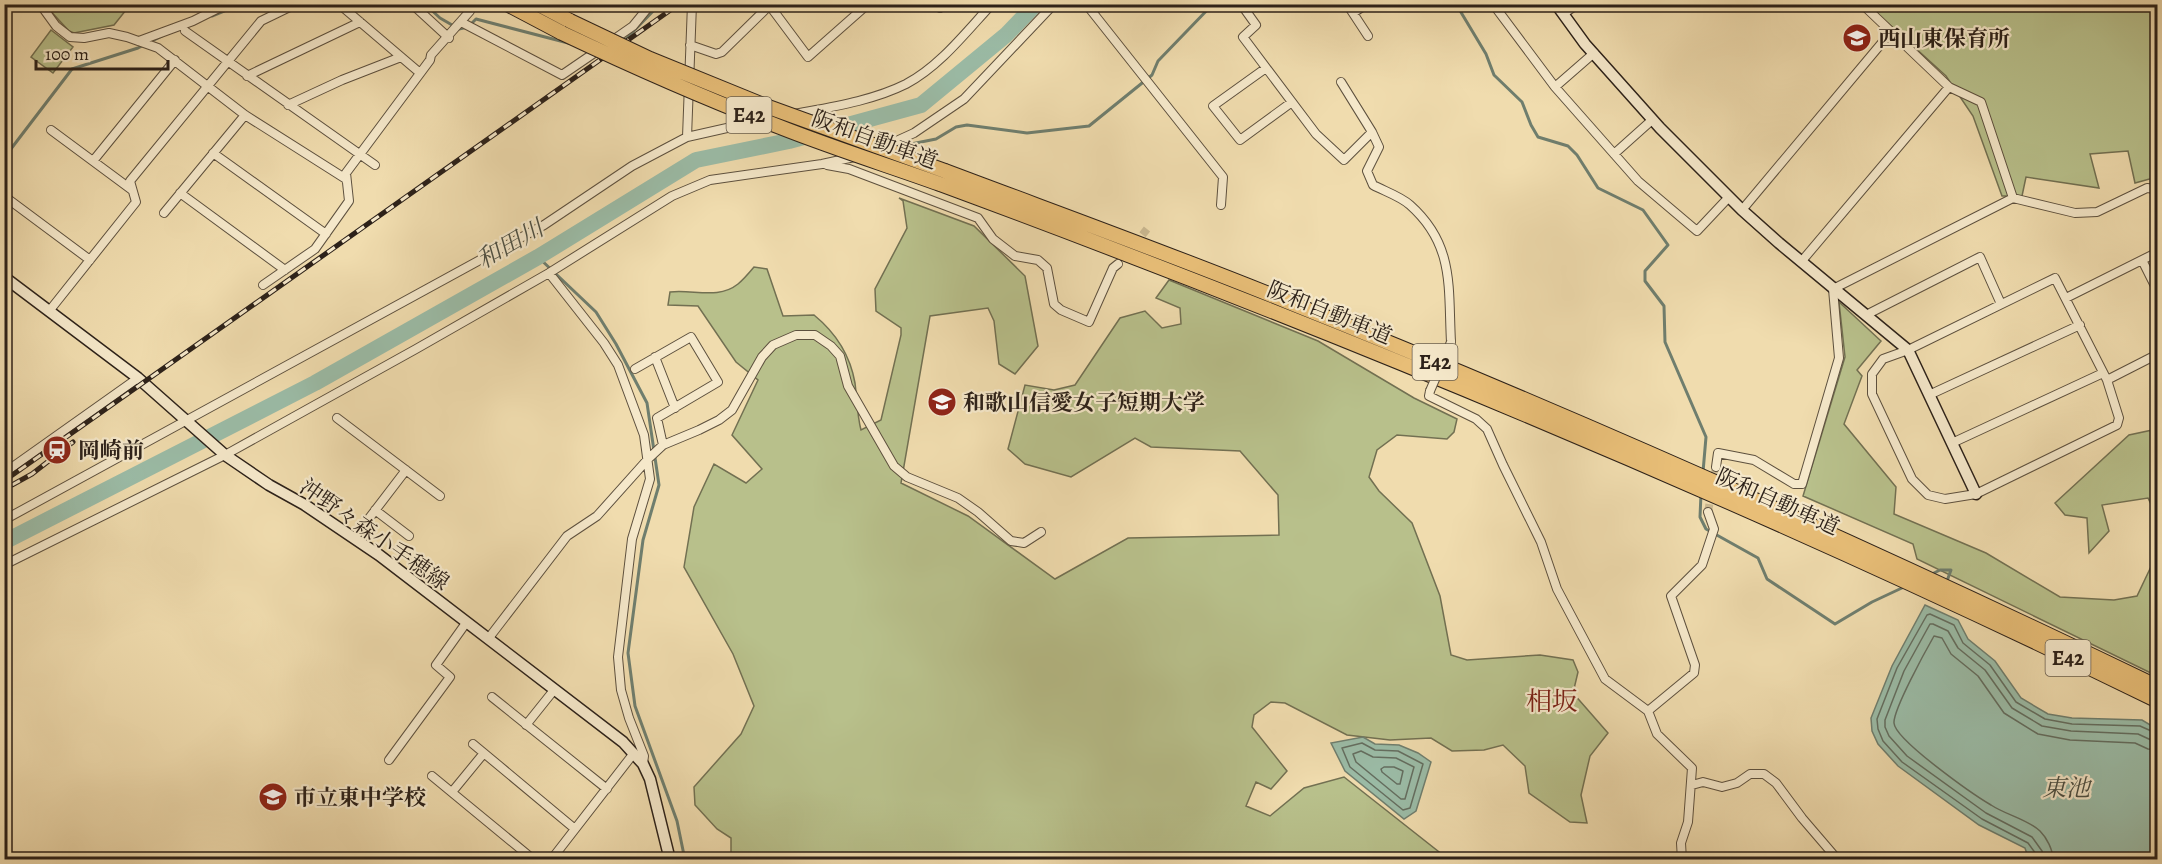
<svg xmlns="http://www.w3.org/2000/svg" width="2162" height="864" font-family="Alegreya,'Noto Serif JP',serif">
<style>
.green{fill:#b8c08b;stroke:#727052;stroke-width:1.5}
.water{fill:#9bbca7;stroke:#6f7e6e;stroke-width:1.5}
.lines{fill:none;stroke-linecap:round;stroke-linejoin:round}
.shore{stroke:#646e60;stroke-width:1.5}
.stream{stroke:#6f7e6e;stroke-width:3}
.river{stroke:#9bbca7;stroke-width:16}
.street-tunnel{stroke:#c9b790;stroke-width:8;stroke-dasharray:8 4;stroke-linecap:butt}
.street-casing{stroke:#5d503e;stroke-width:10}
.secondary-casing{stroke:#2c2119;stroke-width:13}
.highway-casing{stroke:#2c2119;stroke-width:16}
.street{stroke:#f5e8ca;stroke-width:8}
.secondary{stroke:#f5e8ca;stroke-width:10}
.highway{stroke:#e8be77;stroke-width:14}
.rail-casing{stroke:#2c2119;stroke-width:5}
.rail{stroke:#f5e8ca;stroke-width:3;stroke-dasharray:9;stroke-linecap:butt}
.street-bridge-casing{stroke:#5d503e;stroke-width:10;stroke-linecap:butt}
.highway-bridge-casing{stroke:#2c2119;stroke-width:16;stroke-linecap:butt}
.street-bridge{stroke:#f5e8ca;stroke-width:8}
.highway-bridge{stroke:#e8be77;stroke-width:14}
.labels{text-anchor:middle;stroke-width:4.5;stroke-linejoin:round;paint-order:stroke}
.shield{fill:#f5e8ca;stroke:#685d4e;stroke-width:1.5}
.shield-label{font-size:21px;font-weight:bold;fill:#2c2119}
.poi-label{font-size:22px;font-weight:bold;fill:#2c2119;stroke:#f5e8ca;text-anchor:start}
.street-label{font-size:22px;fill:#2c2119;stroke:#f5e8ca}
.water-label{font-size:24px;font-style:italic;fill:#4d5044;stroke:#f5e8ca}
.quarter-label{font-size:26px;fill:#7a1f14;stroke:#f5e8ca}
</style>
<rect width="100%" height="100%" fill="#f0dcae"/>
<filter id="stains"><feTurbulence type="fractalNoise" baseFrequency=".00333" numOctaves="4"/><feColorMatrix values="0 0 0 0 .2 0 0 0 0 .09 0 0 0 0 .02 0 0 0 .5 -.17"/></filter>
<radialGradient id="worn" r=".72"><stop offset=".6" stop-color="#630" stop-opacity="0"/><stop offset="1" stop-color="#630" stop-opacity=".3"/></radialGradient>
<!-- green -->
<path class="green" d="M45,5H130L114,25L74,33L69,31Z
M1868,5H2157V177L2135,183L2128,151L2090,154L2099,188L2026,177L2022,196H2002L1973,116L1946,76Z
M51,30L73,47L53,73L31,57Z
M899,198L974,226L1025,276L1038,346L1015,374L999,364L994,321L988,308L930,316L901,483L968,516L1055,579L1128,538L1279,535L1278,495L1240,451L1151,447L1135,438L1071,477L1025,464L1008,449L1025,385L1054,390L1075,385L1120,318L1145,311L1162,328L1181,324L1180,308L1156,298L1169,280L1318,341L1414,398L1457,419L1454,432L1447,439L1397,435L1377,450L1369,477L1379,491L1412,523L1440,596L1451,655L1467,660L1540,655L1573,660L1578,672L1573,693L1608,733L1590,756L1581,795L1587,823L1570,822L1529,793L1525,766L1503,745L1484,750L1452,751L1431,738L1390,740L1347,735L1285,703L1271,702L1254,715L1252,727L1287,771L1271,789L1256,782L1246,806L1270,816L1304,788L1344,777L1448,859H731V838L717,829L695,805L694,787L741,734L754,706L733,654L684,567L694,507L714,464L746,483L762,469L732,435L758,380L736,362L698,306L668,305L670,292C693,289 718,300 738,284C744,279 749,273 754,267L767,269L783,316L814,315C836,333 850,354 855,383C857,398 857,415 861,430L881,420L901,335V328L876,311L875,289L907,228L903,201Z
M1839,302L1881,341L1857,370L1862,376L1844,424L1896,487L1894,514L1986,553L2060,597L2114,600L2137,596L2157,554V676L1917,559L1913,544L1803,496L1845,357Z
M2157,429V517L2148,498L2102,505L2109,531L2089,553L2087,518L2065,515L2055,503L2129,435Z"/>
<!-- water -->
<path class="water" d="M1925,605L1958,620L1968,639L1995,661L2021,698L2048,714L2072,718L2142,720L2157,729V859H2033L2027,854L2025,848L1979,825L1898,766L1878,744L1872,731L1871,718L1892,666Z
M1363,737L1375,744L1399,745L1418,753L1431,762L1416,811L1404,819L1345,771L1331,743Z"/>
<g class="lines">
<!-- shore -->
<path class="shore" d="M1362,743L1375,750L1398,751L1423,764L1410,808L1403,810L1350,767L1342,748Z
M1361,751L1373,757L1396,758L1414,767L1405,799H1401L1356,762L1353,754Z
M1384,767H1394L1403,771L1400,784H1397L1382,772L1381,769Z
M2037,860L2036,854L2028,843L1982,819L1902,762L1883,741L1878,729L1877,719L1897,668L1927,615L1930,614L1954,625L1963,643L1990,665L2016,702L2045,719L2072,724L2140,726L2158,734
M2044,860L2042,851L2032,837L1986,813L1907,756L1889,736L1885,727V720L1904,671L1930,624H1933L1948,631L1958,648L1985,670L2012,708L2042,726L2071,731L2138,734L2151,740L2158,741
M2053,860C2053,850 2047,838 2040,831C2027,819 2006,815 1991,805C1974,795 1895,740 1894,723C1893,710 1926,650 1934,636L1942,638L1951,654L1978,676L2004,713L2038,734L2070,740L2135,743L2148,749L2158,750"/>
<!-- stream -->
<path class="stream" d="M425,4L440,18L459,29L468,27L476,19L572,44
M1456,4L1486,54L1494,75L1522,102L1531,125L1538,137L1568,146L1577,155L1598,188L1643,210L1668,245L1645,271V281L1664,306L1665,342L1706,437L1703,472
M212,16L241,4
M623,42L660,4
M896,147L936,139L956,127L967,125L1027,133L1089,126L1152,75L1158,61L1213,4
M4,158L72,69L138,48L164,35
M538,257L596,312L616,344L647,403L659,485L643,540L628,653L635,706L677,821L685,860
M1701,494L1700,517L1706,529L1758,558L1767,579L1835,624L1872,602L1904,587
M1932,574L1940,570H1951L1947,581"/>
<!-- river -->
<path class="river" d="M4,542L315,383L538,257L696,160L789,141L921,105L1006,35L1036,4"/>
<!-- street-tunnel -->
<path class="street-tunnel" d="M1135,244L1147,229
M1708,512L1716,467"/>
<!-- street casing -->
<g class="street-casing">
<path id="street" d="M40,4L56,26L70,37L84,38L109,33L127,37L158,48L245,115L346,179
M339,4L420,73
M412,4L449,38
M937,4L940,8
M1086,4L1223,177L1221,205
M1241,4L1256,25L1243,37L1316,134L1344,160L1372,132
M1347,4L1368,36
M1493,4L1555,87L1638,181L1697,231L1729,197
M1862,4L1949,87L1981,102L2013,198
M770,6L808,57L868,4
M1353,13L1367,4
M1563,14L1578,4
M461,22L562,75L600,49
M185,31L375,165
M139,41L193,21L227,4
M610,42L633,26L651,4
M690,45L716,54L722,52L771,4
M1266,68L1213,106L1240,140L1292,102
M247,76L360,22
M1341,82L1372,132L1379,147L1367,171L1373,185C1384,191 1400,196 1410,205C1455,245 1448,288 1451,342
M1555,87L1594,53
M288,105L342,80L401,57
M794,114C831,107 872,101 906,84C940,66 966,32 992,4
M51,130L132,190
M687,137L692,4
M213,153L326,234
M1614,154L1652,120
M93,161L175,60
M827,165L849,169L978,218L993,239L1015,256L1038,260L1047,268L1054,304L1061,310L1089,322L1113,268L1118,264
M180,193L285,270
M4,196L90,260
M1742,210L1891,32
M164,213L245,115
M2142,260L2158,292
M1801,262L1949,87
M549,273L604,343L618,365L644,435L650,479L632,539L618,657L621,690L629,718L644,756L643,764
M263,285L315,249L349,201L346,173L430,60L431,55L470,11
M2066,298L2158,252
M50,310L136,202L130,181L261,21L296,4
M1866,315L1980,257L2001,304
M655,357L675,408
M635,369L691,337L718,382L657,418L663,445
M2107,380L2055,278L1908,350L1883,359L1872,374V394L1912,479L1928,495L1945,499L1976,494L2117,425L2119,418L2107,380L2158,354
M1430,391L1429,396L1476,419L1487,429L1503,465L1541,542L1557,589L1605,679L1648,711L1657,734L1692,768L1688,822L1681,843L1682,860
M1929,395L2080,325
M337,418L440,496
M1952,443L2103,373
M1716,467L1718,453L1754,460L1794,484H1802L1839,358L1833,289L2013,198L2075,213L2097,212L2147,188L2155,189L2158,193
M4,473L138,378
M375,510L409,536
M4,520L544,225L632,166L687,137L758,121
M354,538L406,470
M4,565L225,455L416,349L549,273L672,196L710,180L822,164L868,154L914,133L964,99L1054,4
M488,639L567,536L597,516L648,459L663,445L699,430L719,420L732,410L762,357L773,345L796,335H815L831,346L840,356L848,386L894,466L907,477L958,498L978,512L1011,541L1024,543L1041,532
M492,697L607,789
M1648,711L1694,673L1695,665L1671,596L1702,565L1714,529L1708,512
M526,725L554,690
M473,744L575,829
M389,760L450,677L436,665L466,623
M432,776L534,860
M1692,785L1703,782L1722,787L1737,783L1750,774H1764L1776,783L1802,818L1838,860
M452,792L484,753
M551,860L634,753"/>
</g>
<!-- secondary casing -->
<g class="secondary-casing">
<path id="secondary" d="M1556,4L1585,44L1660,128L1742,210L1779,243L1908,350L1976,494
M4,277L138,378L225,455L269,485L305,505L379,555L623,742L643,764L650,779L670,860"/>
</g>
<!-- highway casing -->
<g class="highway-casing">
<path id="highway" d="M507,4L562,33
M538,4L570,21
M945,171C1059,214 1173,255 1286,301C1581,419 1871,549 2158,687
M940,184C1354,337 1761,507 2158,701"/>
</g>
<!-- street -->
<use href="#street" class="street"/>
<!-- secondary -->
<use href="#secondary" class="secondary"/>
<!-- highway -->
<use href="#highway" class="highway"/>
<!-- rail casing -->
<g class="rail-casing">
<path id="rail" d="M4,481L679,4
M12,485L32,474L73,442"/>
</g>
<!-- rail -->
<use href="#rail" class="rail"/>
<!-- street-bridge casing -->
<g class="street-bridge-casing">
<path id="street-bridge" d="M1430,391L1451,342"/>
</g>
<!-- highway-bridge casing -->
<g class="highway-bridge-casing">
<path id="highway-bridge" d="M570,21L650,59L763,105L945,171
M562,33C634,67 706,99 780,127C833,148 887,165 940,184"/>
</g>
<!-- street-bridge -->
<use href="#street-bridge" class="street-bridge"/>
<!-- highway-bridge -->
<use href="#highway-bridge" class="highway-bridge"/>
</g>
<!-- icons -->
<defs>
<g id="school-disc" transform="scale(1.5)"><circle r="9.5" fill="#8f2418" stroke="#f5e8ca"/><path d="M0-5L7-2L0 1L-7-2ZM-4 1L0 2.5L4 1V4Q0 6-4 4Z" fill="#fff"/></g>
<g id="university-disc" transform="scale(1.5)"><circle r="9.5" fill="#8f2418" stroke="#f5e8ca"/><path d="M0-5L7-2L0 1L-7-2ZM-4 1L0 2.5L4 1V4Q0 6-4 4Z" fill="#fff"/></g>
<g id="station-disc" transform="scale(1.5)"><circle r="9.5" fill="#8f2418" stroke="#f5e8ca"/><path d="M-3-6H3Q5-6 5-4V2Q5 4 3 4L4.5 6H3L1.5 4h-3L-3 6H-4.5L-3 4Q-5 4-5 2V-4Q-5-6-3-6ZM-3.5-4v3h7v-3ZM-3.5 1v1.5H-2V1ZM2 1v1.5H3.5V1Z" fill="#fff"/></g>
</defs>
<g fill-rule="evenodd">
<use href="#school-disc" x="1857" y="38"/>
<use href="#university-disc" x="942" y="402"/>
<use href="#station-disc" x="57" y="450"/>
<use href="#school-disc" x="273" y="797"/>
</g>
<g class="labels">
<!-- shield labels -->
<g class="shield">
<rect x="726.5" y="97" width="45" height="36" rx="4.5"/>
<rect x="1412.5" y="344" width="45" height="36" rx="4.5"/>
<rect x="2045.5" y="640" width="45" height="36" rx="4.5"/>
</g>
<g class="shield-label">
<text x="749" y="122">E42</text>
<text x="1435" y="369">E42</text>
<text x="2068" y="665">E42</text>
</g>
<!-- poi labels -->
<g class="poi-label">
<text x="1878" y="46">西山東保育所</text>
<text x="963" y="410">和歌山信愛女子短期大学</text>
<text x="78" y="458">岡崎前</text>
<text x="294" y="805">市立東中学校</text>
</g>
<!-- street labels -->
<g class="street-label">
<text transform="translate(875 139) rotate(20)" y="8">阪和自動車道</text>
<text transform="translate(1330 312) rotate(22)" y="8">阪和自動車道</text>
<text transform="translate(1778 501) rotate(24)" y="8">阪和自動車道</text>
<text transform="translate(375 534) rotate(35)" y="8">沖野々森小手穂線</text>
</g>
<!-- water labels -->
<g class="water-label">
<text transform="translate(510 244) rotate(-30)" y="8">和田川</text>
<text x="2066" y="796">東池</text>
</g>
<!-- quarter labels -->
<g class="quarter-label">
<text x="1552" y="710">相坂</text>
</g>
</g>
<!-- margin -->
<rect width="2162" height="864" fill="none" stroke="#f0dcae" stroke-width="24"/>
<rect x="6" y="6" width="2150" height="852" fill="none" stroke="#2c2119" stroke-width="3"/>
<rect x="12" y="12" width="2138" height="840" fill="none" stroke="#2c2119" stroke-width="1.5"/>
<!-- scale -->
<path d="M36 60v9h132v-9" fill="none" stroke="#2c2119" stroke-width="3"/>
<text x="45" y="60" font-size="18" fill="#2c2119" stroke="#f5e8ca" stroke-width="4.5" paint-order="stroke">100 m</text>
<rect width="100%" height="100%" filter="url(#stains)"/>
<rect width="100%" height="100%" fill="url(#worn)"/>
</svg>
